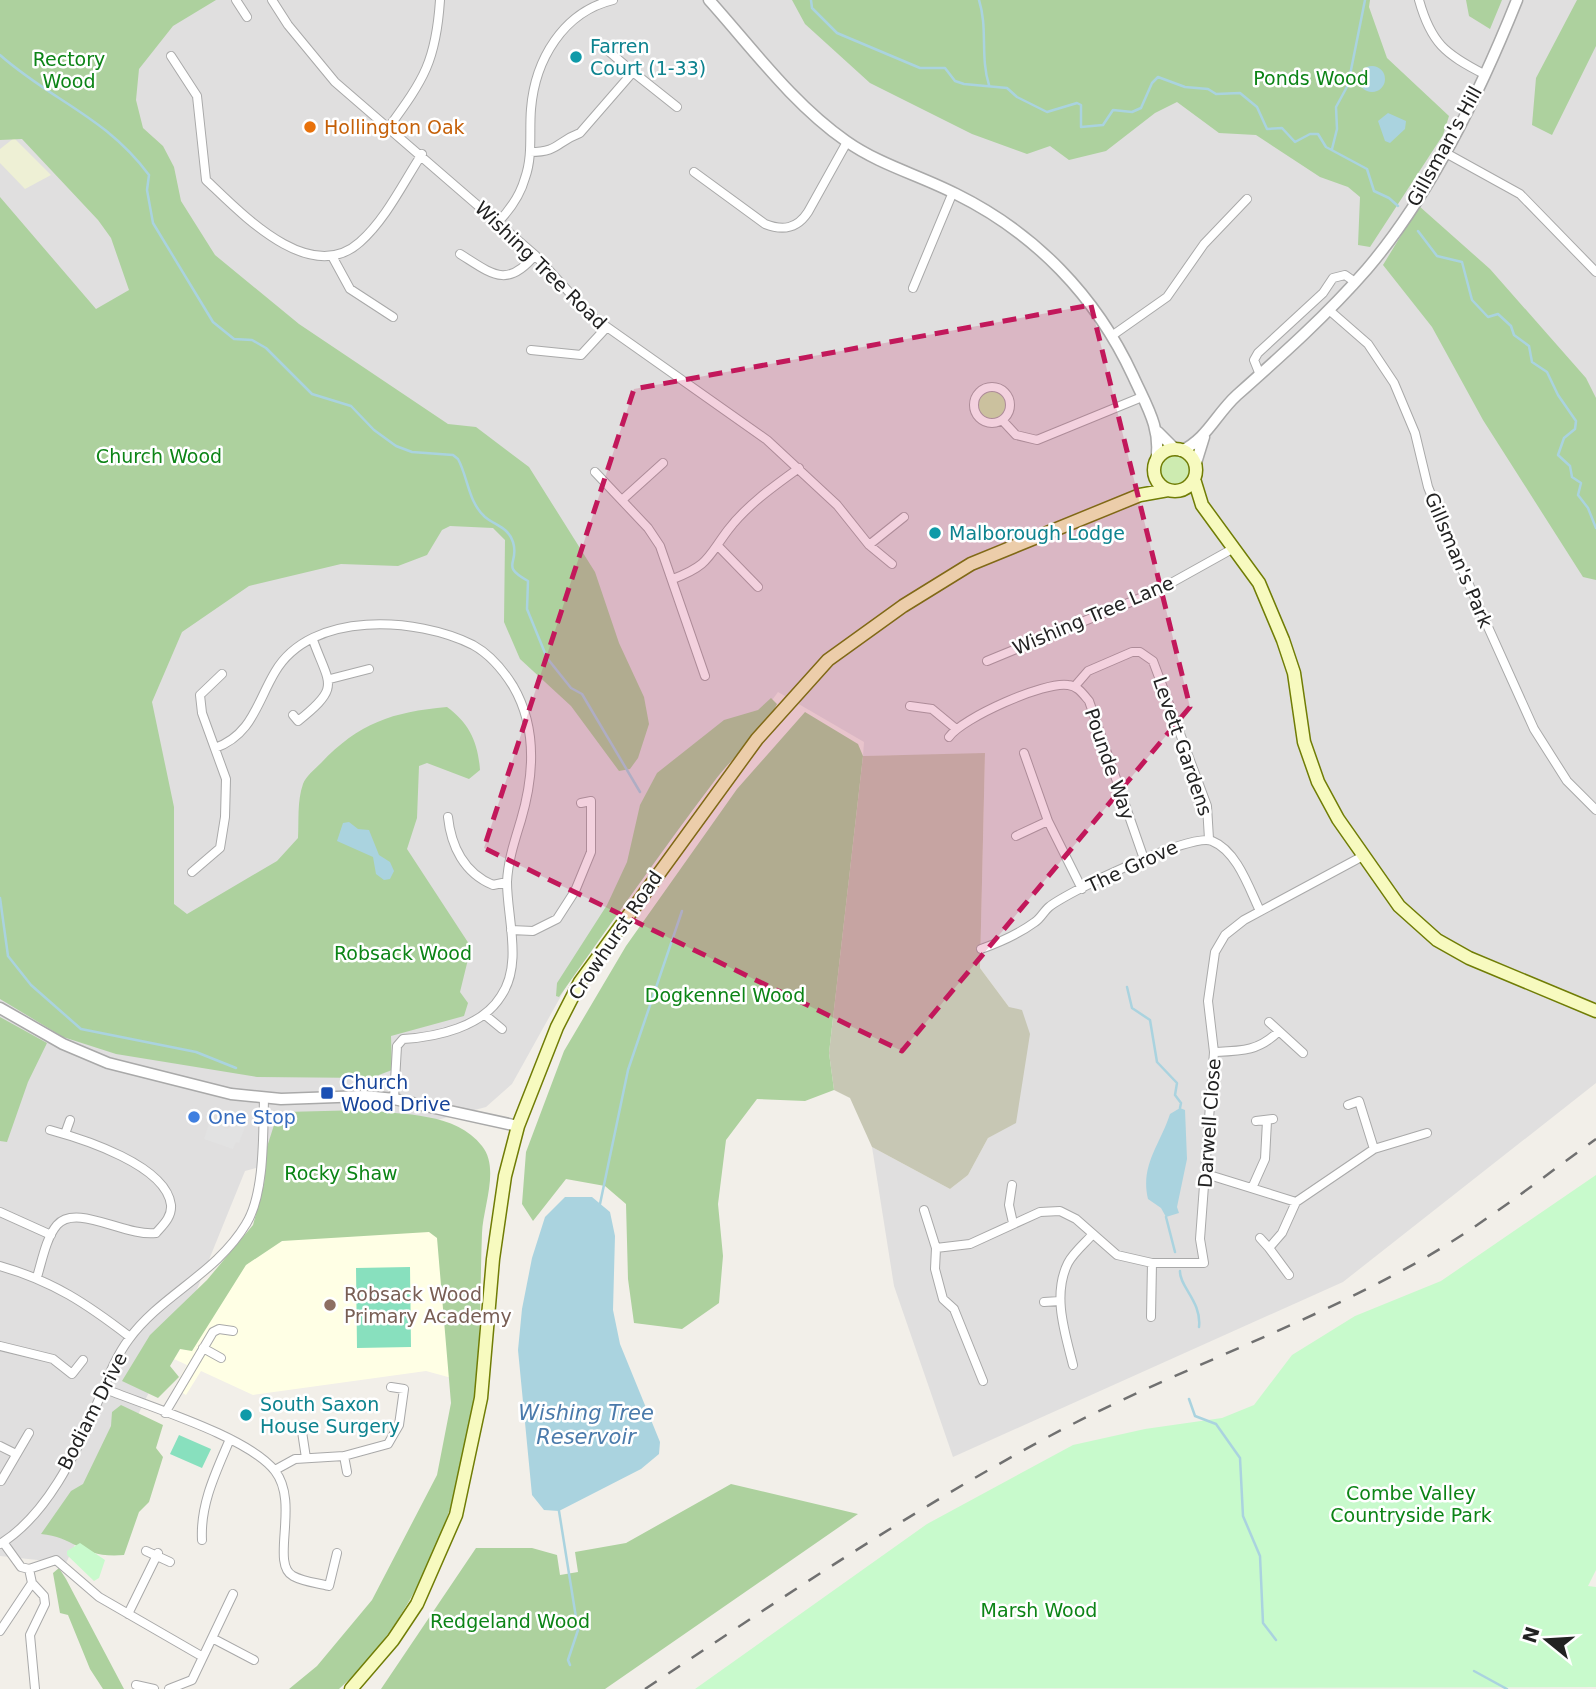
<svg xmlns="http://www.w3.org/2000/svg" width="1596" height="1689" font-family="'DejaVu Sans',sans-serif">
<style>
.residential{fill:#e0dfdf}
.education{fill:#ffffe5}
.construction{fill:#c7c7b4}
.farmland{fill:#eef0d5}
.grass{fill:#cdebb0}
.forest{fill:#add19e}
.park{fill:#c8facc}
.pitch{fill:#88e0be}
.parking{fill:#e2e2e2}
.water{fill:#aad3df}
.lines{fill:none;stroke-linecap:round;stroke-linejoin:round}
.stream{stroke:#aad3df;stroke-width:2.5}
.minor-casing{stroke:#a9a9a9;stroke-width:10}
.tertiary-casing{stroke:#a9a9a9;stroke-width:13}
.secondary-casing{stroke:#707d05;stroke-width:15}
.minor{stroke:#fff;stroke-width:8}
.tertiary{stroke:#fff;stroke-width:10}
.secondary{stroke:#f7fabf;stroke-width:12}
.rail{stroke:#707070;stroke-width:2.5;stroke-dasharray:14 14;stroke-linecap:butt}
.marked{fill:#c2185b;fill-opacity:0.2;stroke:#c2185b;stroke-width:5;stroke-dasharray:14 9;stroke-linejoin:round}
.culture-dot{fill:#0f9aa8;stroke:#fff;stroke-width:2.5}
.food-dot{fill:#e8710a;stroke:#fff;stroke-width:2.5}
.transit-dot{fill:#1a4fb4;stroke:#fff;stroke-width:2.5}
.shop-dot{fill:#3f7fe0;stroke:#fff;stroke-width:2.5}
.education-dot{fill:#8d6e63;stroke:#fff;stroke-width:2.5}
.labels{text-anchor:middle;stroke-width:5;stroke-linejoin:round;paint-order:stroke}
.culture-label{font-size:19px;fill:#0d838f;stroke:#fff;text-anchor:start}
.park-label{font-size:19px;fill:#0c8416;stroke:#fff}
.food-label{font-size:19px;fill:#c56008;stroke:#fff;text-anchor:start}
.street-label{font-size:19px;fill:#222;stroke:#fff}
.transit-label{font-size:19px;fill:#164399;stroke:#fff;text-anchor:start}
.shop-label{font-size:19px;fill:#366cbe;stroke:#fff;text-anchor:start}
.education-label{font-size:19px;fill:#785e54;stroke:#fff;text-anchor:start}
.water-label{font-size:21px;font-style:italic;fill:#4a7aab;stroke:#fff}
</style>
<rect width="100%" height="100%" fill="#f2efe9"/>
<!-- residential -->
<path class="residential" d="M0,0H1596V1083L1343,1282L953,1457L894,1286L872,1147L950,1189L968,1175L988,1138L1009,1007L980,968L985,754L863,756L864,742L778,692L571,978L512,1084L486,1107L245,1171L187,1314L66,1563L0,1556Z"/>
<!-- education -->
<path class="education" d="M325,1224L439,1227L459,1380L426,1371L253,1395L201,1371L186,1395L174,1388L187,1365L174,1359L200,1319L253,1253Z"/>
<!-- construction -->
<path class="construction" d="M985,753L980,968L1009,1007L1022,1010L1030,1034L1016,1123L988,1138L968,1175L950,1189L872,1147L850,1098L834,1090L829,1053L863,756Z"/>
<!-- farmland -->
<path class="farmland" d="M14,138L51,175L25,189L0,163V149Z"/>
<!-- grass -->
<path class="grass" d="M976 405a15 15 0 1 1 30 0a15 15 0 1 1-30 0Z
M1160 470a15 15 0 1 1 30 0a15 15 0 1 1-30 0Z"/>
<!-- forest -->
<path class="forest" d="M0,0H216L173,26L139,69L136,100L143,128L163,146L174,167L181,201L215,255L299,324L448,424L476,427L529,467L595,572L619,643L644,697L649,724L638,758L630,769L619,771L571,706L520,659L504,622L505,540L493,528L450,526L442,530L427,555L398,566L341,564L249,586L182,632L152,702L174,807V904L187,914L277,861L298,838C299,821 297,801 303,784C306,776 315,769 321,763C359,723 392,712 447,707C469,723 478,742 480,770L469,779L427,763L419,766L417,818L407,849L471,947L460,992L468,1003L464,1016L391,1036L392,1070L371,1078L257,1077L116,1054L63,1037L0,999V197L96,309L129,290L111,238L98,220L22,139L0,140Z
M792,0H1370L1369,7L1387,58L1449,116L1443,135L1370,247L1358,245L1360,197L1348,187L1320,177L1256,135L1219,133L1177,102L1155,113L1106,151L1069,160L1050,146L1027,154L972,134L870,83L805,24Z
M1466,0H1502L1490,29L1469,16Z
M1577,0H1596V46L1552,135L1532,125L1536,78Z
M1419,206L1490,269L1586,378L1596,398V580L1583,577L1483,420L1432,327L1383,265Z
M771,698L777,704C762,735 733,755 713,783C660,853 610,925 559,997L556,996L557,983L607,905L627,862L640,805L657,773L724,720L758,710Z
M805,712L858,744L863,756L829,1053L834,1090L805,1101L757,1099L726,1140L718,1204L723,1256L719,1303L682,1329L634,1323L628,1279L626,1204L605,1186L566,1179L533,1221L522,1204L526,1152L564,1051L626,946L737,789Z
M0,1017L47,1043L28,1082L7,1142L0,1141Z
M364,1110C403,1115 456,1112 482,1146C500,1168 483,1207 482,1233C480,1286 481,1340 476,1392C464,1496 419,1619 339,1689H289L317,1666L372,1600L437,1475L451,1403L437,1238L429,1232L282,1241L246,1265L192,1351L180,1349L170,1366L179,1377L158,1398L122,1381L150,1335L207,1280L253,1225L264,1184L267,1147L274,1125L285,1112Z
M121,1405L163,1425L156,1448L163,1457L149,1502L139,1512L124,1555C81,1559 76,1537 41,1534L71,1491L83,1484L111,1426L112,1412Z
M731,1484L858,1514L605,1689H381L476,1548H532L557,1555L560,1575L578,1572L575,1552L626,1543Z
M59,1568L66,1579L124,1689H103L90,1669L68,1615L60,1613L53,1573Z"/>
<!-- park -->
<path class="park" d="M1596,1175V1570L1588,1586L1596,1587V1687L695,1689L927,1524L1073,1445L1145,1429L1222,1418L1254,1405L1292,1355L1355,1316L1441,1281Z
M80,1543L105,1560L99,1578L94,1581L67,1555V1551Z"/>
<!-- pitch -->
<path class="pitch" d="M410,1267L411,1347L357,1348L356,1268Z
M179,1435L211,1449L202,1468L170,1454Z"/>
<!-- parking -->
<path class="parking" d="M237,1112L249,1116L239,1143L236,1142L233,1149L204,1139L211,1117L226,1122L224,1128L227,1129L232,1126Z"/>
<!-- water -->
<path class="water" d="M1359 79a13 13 0 1 1 26 0a13 13 0 1 1-26 0Z
M1388,113L1406,121L1405,129L1390,143L1385,141L1378,121Z
M349,822L358,829L369,830L379,855L390,862L394,871L390,879L384,880L376,874L373,857L337,841L343,823Z
M1180,1108L1185,1110L1187,1159L1177,1207L1179,1213L1166,1217L1161,1208L1148,1199C1140,1165 1160,1145 1170,1114Z
M565,1197H592L610,1212L615,1236L613,1310L620,1344L660,1442L659,1454L641,1469L559,1511L544,1510L532,1495L518,1350L522,1309L532,1258L545,1217Z"/>
<g class="lines">
<!-- stream -->
<path class="stream" d="M811,0L812,8L837,33L920,68H945L955,81L964,84L1007,88L1017,97L1047,112L1077,103L1081,105V127L1103,125L1113,110L1132,112L1141,108L1152,83L1158,77L1185,87L1208,89L1216,94L1240,93L1257,107L1267,129L1282,128L1295,142L1310,134H1318L1326,147L1367,169L1374,191L1389,198L1398,206
M979,0C988,28 980,57 989,85
M0,55C52,101 105,116 149,175L147,190L153,223L213,322L234,339L252,340L266,348L312,394L351,406L374,430L396,446L412,452L453,455L458,459C468,477 468,502 485,517C496,526 508,527 513,542C520,564 499,565 528,581L527,609L547,658L571,688L582,694L640,792
M1332,149L1337,129L1336,107L1348,85L1365,0
M1418,231L1437,256L1462,262L1472,300L1488,317L1498,314L1511,326L1514,335L1529,346L1532,362L1547,372L1558,395L1576,421L1575,429L1564,438L1558,455L1570,466L1572,477L1581,483L1578,495L1588,508L1596,528
M0,898L8,956L31,985L81,1029L196,1052L236,1068
M1127,987L1132,1008L1150,1020L1157,1062L1177,1083L1175,1095L1181,1103L1180,1108
M600,1204L628,1070L682,911
M1166,1217L1175,1252
M1180,1271C1179,1286 1202,1302 1199,1327
M1189,1399L1195,1416L1216,1424L1240,1458L1243,1516L1260,1556L1263,1623L1276,1640
M559,1511L578,1630L568,1660L570,1665
M1474,1671L1507,1689"/>
<!-- minor casing -->
<g class="minor-casing">
<path id="minor" d="M236,0L247,17
M272,0L288,25L335,82L535,255L590,315L767,440L837,505L869,545L892,564
M1419,0C1431,43 1445,54 1484,74
M606,49L633,72
M171,56L197,96L206,180C241,213 310,287 360,242C386,219 403,183 422,154
M389,127C424,79 436,61 440,0
M530,152C559,152 556,142 580,133L633,72L677,107
M1444,152L1520,194L1596,272
M694,172L765,224C783,231 797,229 808,212L847,142
M497,223C510,210 520,196 525,178C533,156 529,132 531,109C535,60 563,12 613,0
M460,254C492,274 507,289 535,255
M332,256L350,289L393,317
M913,288L953,192
M1329,310L1368,344L1394,383L1415,433L1428,487L1456,556L1534,729L1567,781L1596,810
M1113,335L1167,297L1204,244L1247,199
M531,350L581,355L606,328
M1260,375L1254,360L1258,353L1323,293L1333,278L1345,275L1355,282
M974 405a18 18 0 1 1 36 0a18 18 0 1 1-36 0Z
M1002,420L1016,435L1037,440L1142,397
M595,472L648,528L660,546L705,676
M622,500L663,463
M869,545L904,517
M719,547L758,587
M673,579C709,565 707,558 728,530C747,505 774,486 799,468
M987,661L1155,592L1234,548
M330,679L369,669
M1075,686L1088,671L1132,652H1140L1153,661L1207,806L1209,839
M910,706L932,709L955,728
M293,715L298,721C342,686 329,685 313,640
M949,737C962,718 1045,681 1068,685C1078,686 1083,694 1089,701L1144,859
M215,748C252,735 257,702 275,672C311,610 417,617 473,645C491,655 503,670 513,686C537,727 534,776 521,820C515,840 508,860 507,882C507,918 523,964 501,996C482,1027 437,1037 403,1039L397,1046L394,1099
M1024,753L1048,821L1082,889
M448,817C451,846 464,873 493,885L507,882
M1016,836L1048,821
M192,872L220,848L225,817L226,779L202,713L200,695L222,674
M511,930L533,931L557,919L575,891L591,852V801L581,803
M981,949C998,943 1020,933 1035,922C1041,918 1044,911 1049,907C1069,891 1192,832 1212,841C1237,851 1249,888 1260,911
M485,1015L502,1029
M1269,1022L1303,1053
M1214,1052C1242,1051 1259,1051 1279,1031
M1348,1105L1359,1101L1374,1149
M1256,1121L1273,1119
M65,1134L70,1120
M1206,1174L1296,1202L1374,1149L1427,1133
M1012,1185L1009,1205L1013,1223
M1252,1188L1265,1159L1267,1121
M924,1210L936,1248L935,1269L943,1299L954,1309L983,1381
M0,1212L51,1235
M1260,1238L1269,1248
M936,1248L970,1244L1040,1212L1060,1211L1076,1219L1117,1255L1152,1263H1204L1200,1239L1214,1052L1208,1001L1215,952L1225,935L1244,920L1363,856
M0,1266C53,1281 87,1304 130,1337
M1289,1275L1269,1248L1282,1233L1296,1202
M37,1277C42,1261 46,1238 57,1225C76,1203 126,1237 156,1233C163,1225 172,1217 171,1205C166,1165 83,1139 50,1130
M1044,1302L1060,1301
M1151,1317L1152,1263
M0,1346L53,1359L72,1374L83,1360
M203,1348L221,1358
M1073,1365C1065,1333 1052,1295 1068,1263C1073,1253 1085,1243 1093,1234
M103,1388C146,1406 248,1436 275,1471C300,1503 270,1564 293,1576C304,1582 318,1583 329,1586L337,1553
M165,1413L213,1332L219,1329L233,1331
M301,1425L306,1458
M0,1446L16,1454
M344,1456L347,1472
M275,1470L295,1459L344,1456L388,1444L399,1425L404,1389L391,1387
M1,1481L29,1433
M202,1540C200,1504 216,1472 230,1439
M0,1544C46,1516 76,1454 96,1406C106,1383 114,1359 129,1339C161,1295 216,1274 246,1224C265,1194 263,1133 264,1098
M146,1551L170,1562
M29,1569L56,1560L99,1597L203,1657
M32,1583L44,1596L45,1604L30,1635L35,1689
M128,1614L158,1553
M0,1631L32,1583L29,1569L21,1567L3,1542
M212,1638L254,1660
M136,1685L154,1689
M169,1689L192,1680L233,1594"/>
</g>
<!-- tertiary casing -->
<g class="tertiary-casing">
<path id="tertiary" d="M709,0C752,48 793,104 846,141C880,165 919,175 956,194C1035,233 1096,296 1133,376C1146,405 1162,429 1156,461
M1158,432L1176,450
M1181,451C1207,439 1216,414 1237,395C1282,355 1327,315 1367,269C1430,195 1481,90 1517,0
M1195,466L1204,437
M0,1008L63,1044L108,1063L231,1094L281,1099L365,1096L394,1099L518,1126"/>
</g>
<!-- secondary casing -->
<g class="secondary-casing">
<path id="secondary" d="M1154 470a21 21 0 1 1 42 0a21 21 0 1 1-42 0Z
M1194,479L1202,505L1259,583L1283,640L1294,673L1304,742L1318,782L1338,819L1399,906L1437,940L1469,958L1596,1011
M351,1689L393,1640L417,1604L456,1515L481,1398L493,1259L505,1176L518,1126L557,1027L580,982L757,739L828,660L903,606L971,564L1140,495L1168,490"/>
</g>
<!-- minor -->
<use href="#minor" class="minor"/>
<!-- tertiary -->
<use href="#tertiary" class="tertiary"/>
<!-- secondary -->
<use href="#secondary" class="secondary"/>
<!-- rail -->
<path class="rail" d="M645,1689C782,1598 917,1506 1063,1429C1181,1368 1307,1325 1423,1259C1484,1224 1539,1180 1596,1139"/>
</g>
<!-- marked area -->
<path class="marked" d="M1091,305L1190,707L902,1051L484,848L634,389Z"/>
<!-- markers -->
<g class="culture-dot">
<circle cx="576" cy="57" r="7"/>
<circle cx="935" cy="533" r="7"/>
<circle cx="246" cy="1415" r="7"/>
</g>
<circle class="food-dot" cx="310" cy="127" r="7"/>
<rect class="transit-dot" x="320" y="1086" width="14" height="14" rx="3.5"/>
<circle class="shop-dot" cx="194" cy="1117" r="7"/>
<circle class="education-dot" cx="330" cy="1305" r="7"/>
<g class="labels">
<!-- culture labels -->
<g class="culture-label">
<text x="590" y="53">Farren<tspan x="590" dy="22">Court (1-33)</tspan></text>
<text x="949" y="540">Malborough Lodge</text>
<text x="260" y="1411">South Saxon<tspan x="260" dy="22">House Surgery</tspan></text>
</g>
<!-- park labels -->
<g class="park-label">
<text x="69" y="66">Rectory<tspan x="69" dy="22">Wood</tspan></text>
<text x="1311" y="85">Ponds Wood</text>
<text x="159" y="463">Church Wood</text>
<text x="403" y="960">Robsack Wood</text>
<text x="725" y="1002">Dogkennel Wood</text>
<text x="341" y="1180">Rocky Shaw</text>
<text x="1411" y="1500">Combe Valley<tspan x="1411" dy="22">Countryside Park</tspan></text>
<text x="1039" y="1617">Marsh Wood</text>
<text x="510" y="1628">Redgeland Wood</text>
</g>
<!-- food labels -->
<g class="food-label">
<text x="324" y="134">Hollington Oak</text>
</g>
<!-- street labels -->
<g class="street-label">
<text transform="translate(1444 146) rotate(-61)" y="7">Gillsman's Hill</text>
<text transform="translate(541 265) rotate(44)" y="7">Wishing Tree Road</text>
<text transform="translate(1459 560) rotate(67)" y="7">Gillsman's Park</text>
<text transform="translate(1093 615) rotate(-23)" y="7">Wishing Tree Lane</text>
<text transform="translate(1183 746) rotate(71)" y="7">Levett Gardens</text>
<text transform="translate(1110 764) rotate(71)" y="7">Pounde Way</text>
<text transform="translate(1132 866) rotate(-25)" y="7">The Grove</text>
<text transform="translate(615 935) rotate(-56)" y="7">Crowhurst Road</text>
<text transform="translate(1209 1123) rotate(-86)" y="7">Darwell Close</text>
<text transform="translate(92 1411) rotate(-63)" y="7">Bodiam Drive</text>
</g>
<!-- transit labels -->
<g class="transit-label">
<text x="341" y="1089">Church<tspan x="341" dy="22">Wood Drive</tspan></text>
</g>
<!-- shop labels -->
<g class="shop-label">
<text x="208" y="1124">One Stop</text>
</g>
<!-- education labels -->
<g class="education-label">
<text x="344" y="1301">Robsack Wood<tspan x="344" dy="22">Primary Academy</tspan></text>
</g>
<!-- water labels -->
<g class="water-label">
<text x="586" y="1420">Wishing Tree<tspan x="586" dy="24">Reservoir</tspan></text>
</g>
</g>
<!-- north arrow -->
<g transform="translate(1547 1640) rotate(288)" stroke="#ffffff" stroke-width="5" paint-order="stroke">
<path d="M0-5L12 26L0 18L-12 26Z" fill="#222222"/>
<text y="-10" font-size="19" font-weight="bold" text-anchor="middle" fill="#222222">N</text>
</g>
</svg>
